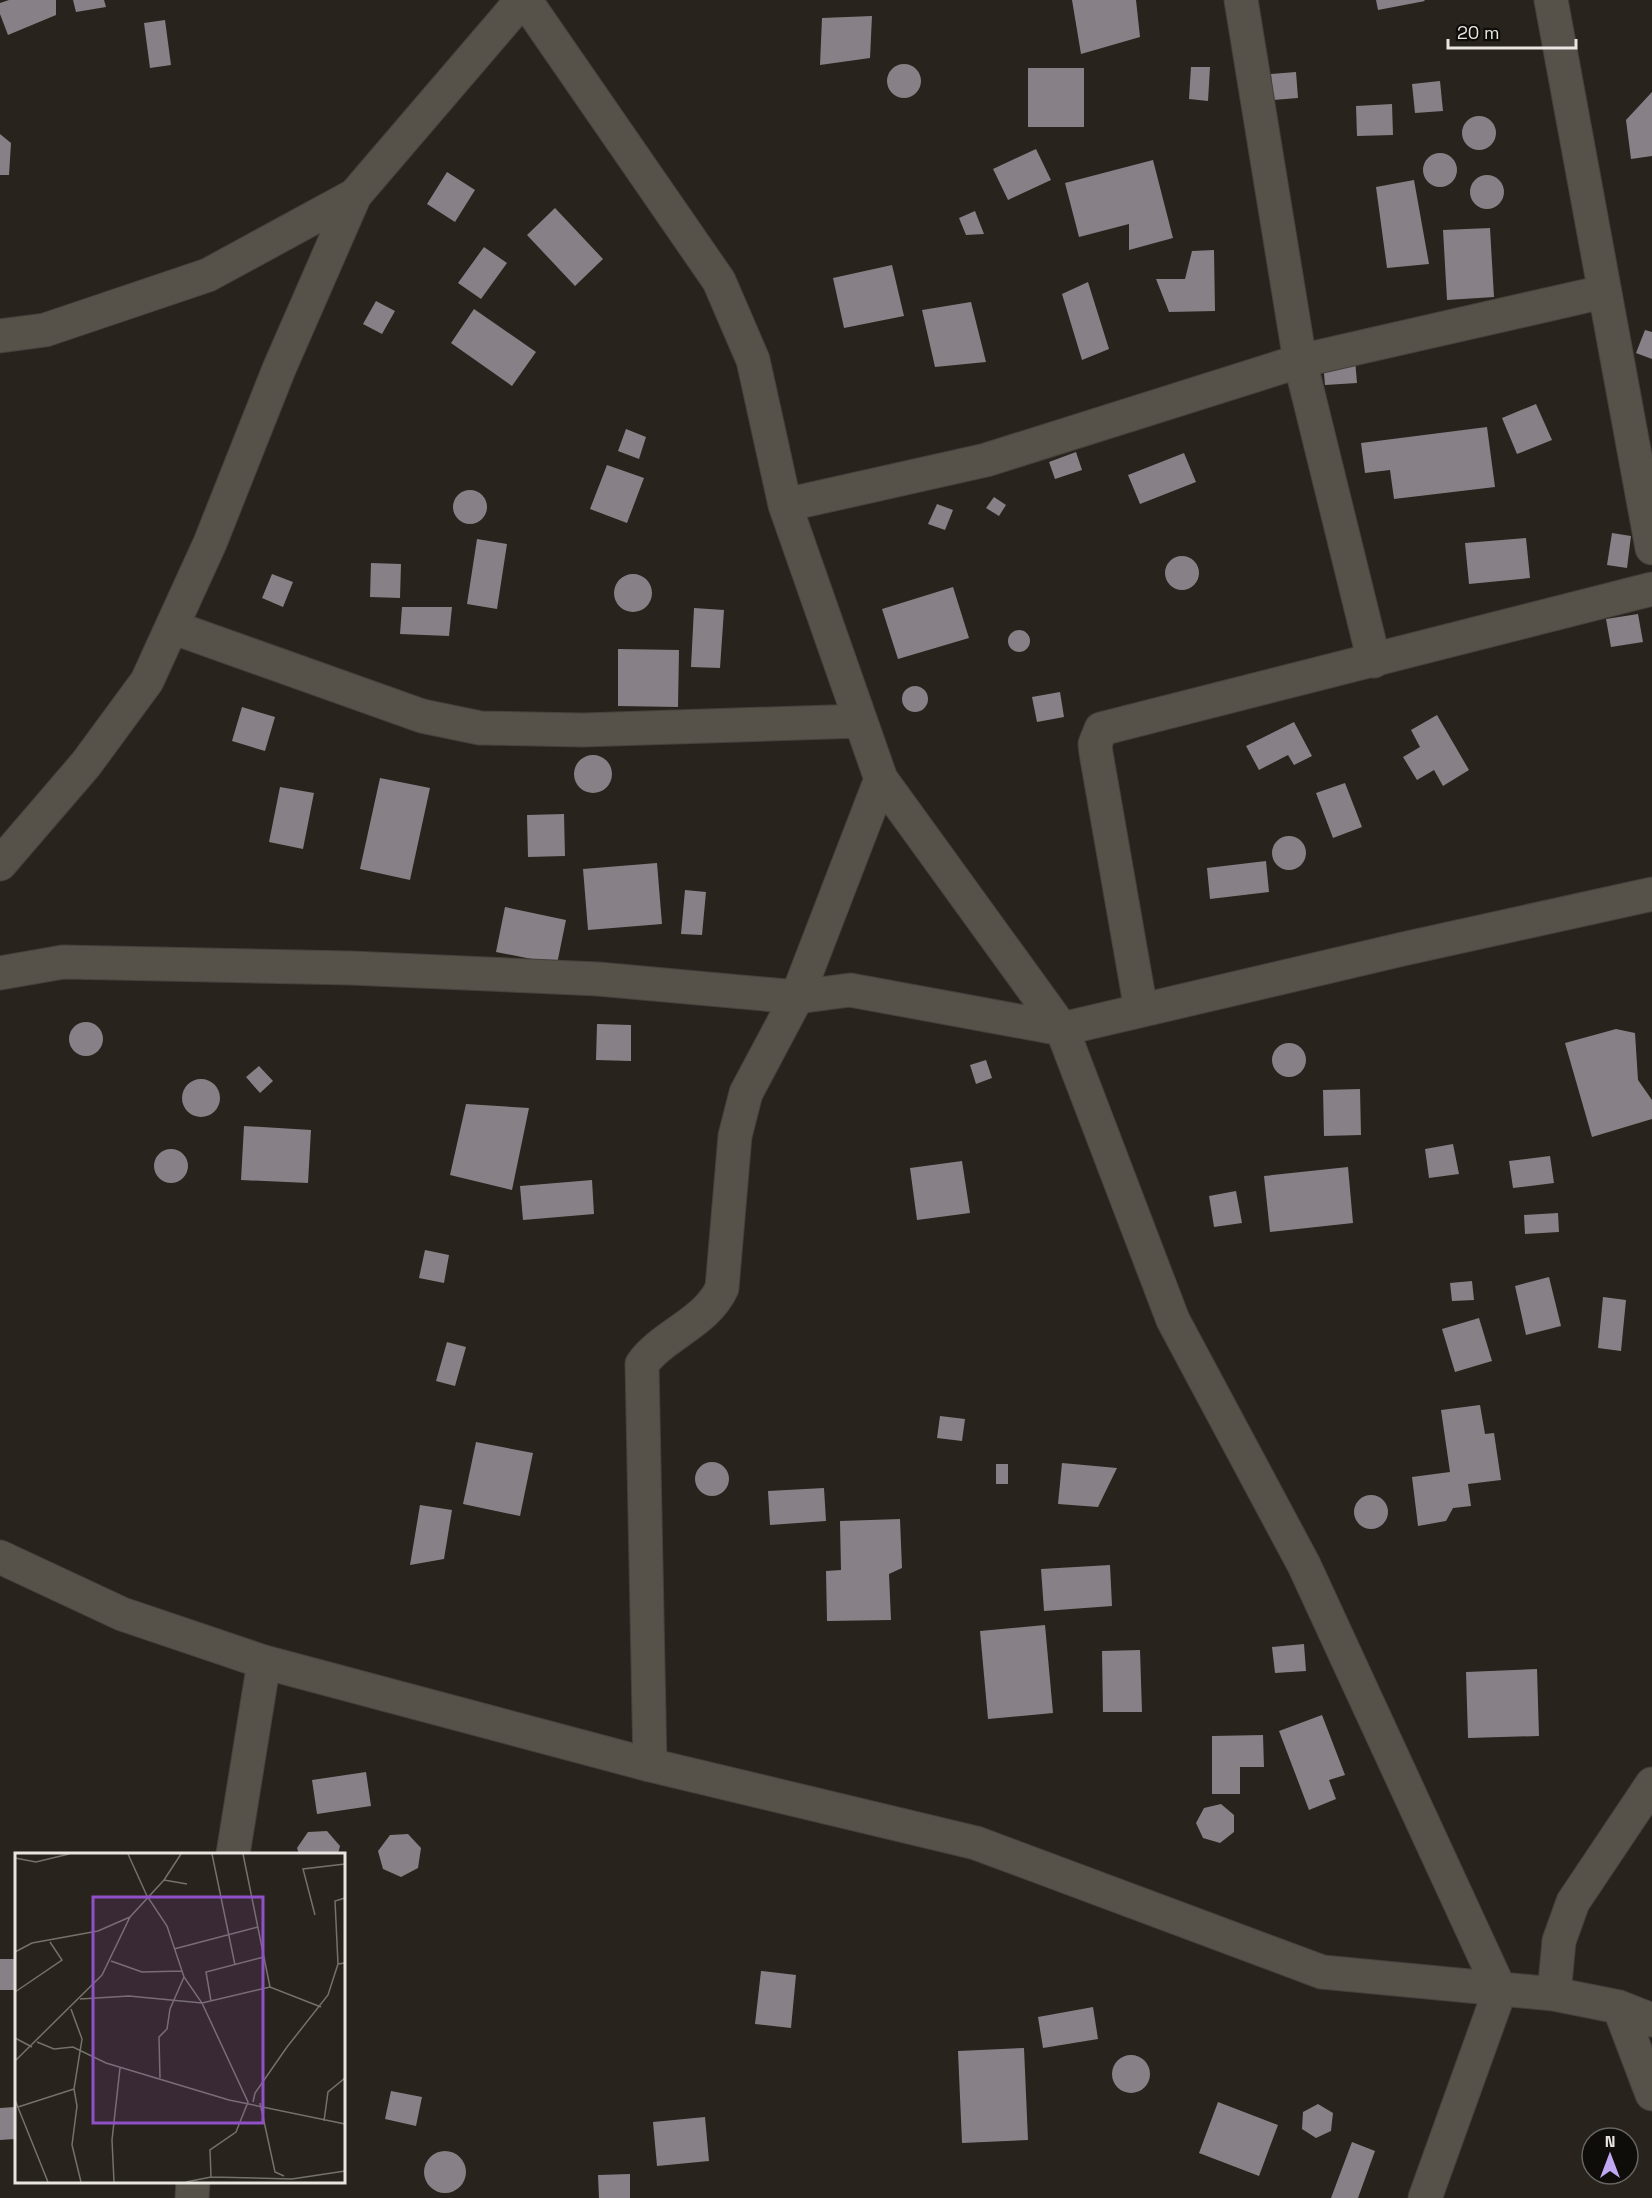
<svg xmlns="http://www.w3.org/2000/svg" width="1652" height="2198" font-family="'Space Grotesk',sans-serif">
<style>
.building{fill:#888087}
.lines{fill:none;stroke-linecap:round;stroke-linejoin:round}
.minor-casing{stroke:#44403b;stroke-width:35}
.minor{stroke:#565149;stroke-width:33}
.inset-road{fill:none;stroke:#75716b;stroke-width:1.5}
.view{fill:#9151c6;fill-opacity:0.15;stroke:#9151c6;stroke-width:3}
.inset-edge{fill:none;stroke:#e9e6e1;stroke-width:3}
</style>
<rect width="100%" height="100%" fill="#28231c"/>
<!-- building -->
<path class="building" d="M9,0H56V15L8,35L0,14V3Z
M73,0H104L106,7L76,12Z
M1072,0H1136L1140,37L1081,54Z
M1376,0H1424L1425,1L1378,10Z
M872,16L870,58L820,65L822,18Z
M165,20L171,65L150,68L144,23Z
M887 81a17 17 0 1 1 34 0a17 17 0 1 1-34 0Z
M1191,67H1210L1208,101L1189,99Z
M1028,68H1084V127H1028Z
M1296,72L1298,98L1273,100L1271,74Z
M1440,81L1443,111L1415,113L1412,84Z
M1652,92V156L1631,159L1626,120Z
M1392,104L1393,135L1357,136L1356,106Z
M1462 133a17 17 0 1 1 34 0a17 17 0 1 1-34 0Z
M0,134L11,143L9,175H0Z
M1036,149L1051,180L1008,200L993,169Z
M1423 170a17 17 0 1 1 34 0a17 17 0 1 1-34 0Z
M1153,160L1173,238L1129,250V224L1079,237L1065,183Z
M447,172L475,190L455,222L427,204Z
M1470 192a17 17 0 1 1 34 0a17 17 0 1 1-34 0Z
M1414,180L1429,264L1387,268L1376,187Z
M555,208L603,259L575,286L527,235Z
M975,211L984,234L966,235L959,218Z
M1490,228L1494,297L1447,300L1443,230Z
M484,247L507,263L481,299L458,283Z
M1214,250L1215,311L1169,312L1156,279H1185L1192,251Z
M892,265L904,316L844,328L833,278Z
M1088,282L1109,349L1082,360L1062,294Z
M376,301L395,311L382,334L363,324Z
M971,302L986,362L935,367L922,310Z
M474,309L536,352L512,386L451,343Z
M1645,330L1652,332V359L1636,353Z
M1355,359L1357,383L1325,385L1323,362Z
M1536,404L1552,440L1517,454L1502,418Z
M1487,427L1495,487L1394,499L1390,470L1365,473L1361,443Z
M626,429L646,437L639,459L618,451Z
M1076,452L1082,470L1055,479L1049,462Z
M1184,453L1196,482L1140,504L1128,475Z
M607,465L644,478L627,523L590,509Z
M453 507a17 17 0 1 1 34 0a17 17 0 1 1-34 0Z
M994,497L1006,505L999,516L986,508Z
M937,504L953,510L945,530L928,524Z
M1612,533L1631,536L1627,568L1607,565Z
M1526,538L1530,578L1469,584L1465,543Z
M477,539L507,544L497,609L467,604Z
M1165 573a17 17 0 1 1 34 0a17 17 0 1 1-34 0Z
M371,563L401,564L400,598L370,597Z
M272,574L293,582L283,607L262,598Z
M614 593a19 19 0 1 1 38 0a19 19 0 1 1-38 0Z
M953,587L969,638L898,659L882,609Z
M402,607H452L449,636L400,634Z
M694,608L724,610L720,668L691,667Z
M1638,614L1643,642L1611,647L1606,619Z
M1008 641a11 11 0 1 1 22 0a11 11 0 1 1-22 0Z
M618,649L679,650L678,707L618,706Z
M902 699a13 13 0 1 1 26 0a13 13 0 1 1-26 0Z
M1060,692L1064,717L1037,722L1032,697Z
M242,707L275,717L265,751L232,741Z
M1437,715L1469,770L1443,786L1434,770L1417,780L1403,757L1420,747L1411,730Z
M1294,722L1312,756L1294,765L1288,755L1259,770L1246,746Z
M574 774a19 19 0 1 1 38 0a19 19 0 1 1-38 0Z
M380,778L430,788L410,880L360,869Z
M1345,783L1362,827L1333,838L1316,793Z
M280,787L314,793L303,849L269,842Z
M564,814L565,856L528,857L527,815Z
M1272 853a17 17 0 1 1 34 0a17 17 0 1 1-34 0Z
M1266,861L1269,892L1210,899L1207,868Z
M657,863L662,924L588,930L583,869Z
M685,890L706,892L702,935L681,934Z
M505,907L566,920L557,964L496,952Z
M69 1039a17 17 0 1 1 34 0a17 17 0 1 1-34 0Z
M597,1024L631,1025V1061L596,1060Z
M1616,1029L1635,1033L1638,1080L1652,1100V1119L1592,1137L1565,1043Z
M1272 1060a17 17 0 1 1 34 0a17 17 0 1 1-34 0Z
M986,1060L992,1078L976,1084L970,1065Z
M259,1066L273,1081L260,1093L246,1077Z
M182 1098a19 19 0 1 1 38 0a19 19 0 1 1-38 0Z
M1360,1089L1361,1135L1324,1136L1323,1090Z
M466,1104L529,1108L512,1190L450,1175Z
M244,1126L311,1130L308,1183L241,1180Z
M1453,1144L1459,1174L1429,1178L1425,1149Z
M154 1166a17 17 0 1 1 34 0a17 17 0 1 1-34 0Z
M1550,1156L1554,1183L1513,1188L1509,1161Z
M962,1161L970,1213L917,1220L910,1168Z
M1348,1167L1353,1223L1270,1232L1264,1176Z
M592,1180L594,1214L523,1220L520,1186Z
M1236,1191L1242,1223L1214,1227L1209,1196Z
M1558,1213L1559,1232L1525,1234L1524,1215Z
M425,1250L449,1255L444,1283L419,1278Z
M1549,1277L1561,1326L1526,1335L1515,1286Z
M1472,1281L1474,1300L1452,1301L1450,1283Z
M1603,1297L1626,1300L1621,1351L1598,1348Z
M1479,1318L1492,1361L1455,1372L1442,1329Z
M447,1342L466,1347L455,1386L436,1381Z
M1480,1405L1485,1434L1494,1433L1501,1480L1468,1484L1471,1506L1453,1508L1446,1521L1418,1526L1412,1477L1450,1472L1441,1410Z
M940,1416L965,1419L962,1441L937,1438Z
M476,1442L533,1453L520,1516L463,1504Z
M695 1479a17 17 0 1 1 34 0a17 17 0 1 1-34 0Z
M1062,1463L1117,1468L1098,1507L1058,1504Z
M996,1464H1008V1484H996Z
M824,1488L826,1521L770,1525L768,1491Z
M1354 1512a17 17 0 1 1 34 0a17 17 0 1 1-34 0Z
M420,1505L452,1510L444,1559L410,1565Z
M900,1519L902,1568L889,1574L891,1620L827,1621L826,1571L841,1570L840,1521Z
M1110,1565L1112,1606L1044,1611L1041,1569Z
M1045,1625L1053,1713L988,1719L980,1631Z
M1304,1644L1306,1671L1275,1673L1272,1647Z
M1140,1650L1142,1712H1103L1102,1651Z
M1537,1669L1539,1736L1468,1738L1466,1672Z
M1322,1715L1345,1775L1329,1780L1336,1799L1309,1810L1279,1731Z
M1263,1735L1264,1767H1240V1794H1212V1736Z
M366,1772L371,1806L317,1814L312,1780Z
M1221,1804L1234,1815V1832L1220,1843L1203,1838L1196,1823L1204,1808Z
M327,1831L340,1846L338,1854H299L297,1848L308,1832Z
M408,1834L421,1848L418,1868L401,1877L383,1869L378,1851L390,1835Z
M0,1959H16V1990H0Z
M761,1971L796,1975L791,2028L755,2024Z
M1093,2007L1098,2039L1043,2048L1038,2017Z
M1024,2048L1028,2140L962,2143L958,2051Z
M1112 2074a19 19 0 1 1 38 0a19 19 0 1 1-38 0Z
M391,2091L422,2097L416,2126L385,2119Z
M1218,2102L1278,2125L1259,2176L1199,2153Z
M1318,2104L1333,2113L1331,2131L1316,2138L1302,2129L1303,2112Z
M15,2107V2139L0,2140V2108Z
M705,2117L709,2161L657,2166L653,2122Z
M1352,2142L1375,2151L1358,2198H1331Z
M424 2172a21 21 0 1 1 42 0a21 21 0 1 1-42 0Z
M630,2174V2198H599L598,2175Z"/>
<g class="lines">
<!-- minor casing -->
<g class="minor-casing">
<path id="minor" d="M525,0L719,281L753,360L785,505L881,779L1062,1029L1173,1320L1304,1565L1500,1990L1425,2198
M1241,0L1300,361L1374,661
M1551,0L1652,548
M0,336L45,330L208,275L355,195
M785,505L986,460L1300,361L1603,292
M172,627L422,716L480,728L583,730L860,721
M0,864L86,764L147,681L210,543L279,369L355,195L522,0
M0,973L63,962L351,968L598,979L797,997L850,990L1062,1029L1403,949L1652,894
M1141,1010L1096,753L1095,744L1101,729L1652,589
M0,1557L122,1614L264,1662L650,1765L976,1843L1322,1972L1554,1994L1619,2007L1652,2020
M650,1765L642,1364C664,1334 706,1323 722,1288L735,1136L746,1093L797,997L881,779
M233,1854L264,1662
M1554,1994L1559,1941L1573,1902L1652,1784
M1619,2007L1652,2094
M192,2198L193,2182"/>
</g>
<!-- minor -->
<use href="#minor" class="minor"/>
</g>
<!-- overview -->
<g transform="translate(15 1853)">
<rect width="330" height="330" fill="#28231c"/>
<path class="inset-road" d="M113,1L132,43L152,73L169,124L187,150L233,249L221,279L195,297L196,324M197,1L220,112M228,1L255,134M0,5L21,9L54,1M149,27L172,31M300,62L288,16L330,11M159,96L243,74M0,99L17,90L83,78L115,64M96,108L127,119L167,118M323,111L320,48L330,45M0,139L47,107L35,89M65,146L114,143L187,150L255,134L306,154M196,148L191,119L249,104M56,156L67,186L59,236L62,253L57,292L66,329M0,185L17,194M22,189L39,196L58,194L91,210L214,247L330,271M0,208L87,122L115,64L149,27L166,1M145,225L144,184L152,176L155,156L169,124M0,247L33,329M238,249L240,240L272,194L313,142L323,111L330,110M245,250L260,319L269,323M3,254L59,236M309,268L313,239L330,225M99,329L97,287L105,215M171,329L196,324L277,326L330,318"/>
<path class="view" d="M78,44H248V270H78Z"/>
<rect width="330" height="330" class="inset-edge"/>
</g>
<!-- north arrow -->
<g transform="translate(1610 2156)"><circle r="28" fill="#0f0d0a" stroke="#666460" stroke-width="1.5"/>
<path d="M0-4.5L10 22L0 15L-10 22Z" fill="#c0a8f3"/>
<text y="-9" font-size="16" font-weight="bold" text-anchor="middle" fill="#e9e6e1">N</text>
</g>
<!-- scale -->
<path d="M1448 39v9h128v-9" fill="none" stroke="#e9e6e1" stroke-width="3"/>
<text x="1457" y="39" font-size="18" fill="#e9e6e1" stroke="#0f0d0a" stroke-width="4.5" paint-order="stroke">20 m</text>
</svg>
